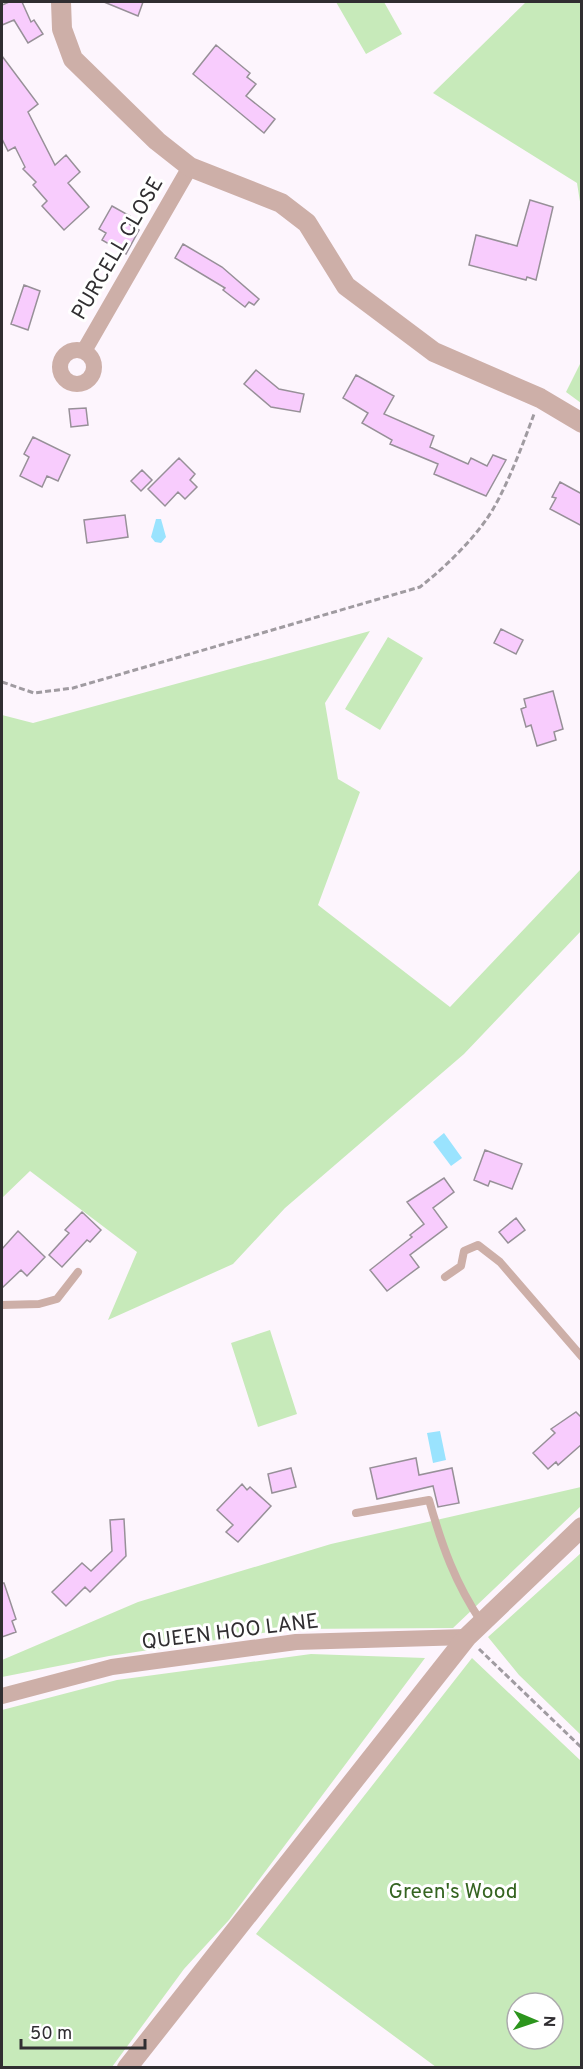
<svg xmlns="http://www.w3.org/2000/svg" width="583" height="2069" font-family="Overpass,sans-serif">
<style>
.green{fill:#c7eaba;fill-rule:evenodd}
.water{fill:#9ae3fe}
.building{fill:#f8ccfd;stroke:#979098;stroke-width:1.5}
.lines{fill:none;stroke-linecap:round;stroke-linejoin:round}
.path{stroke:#a09ba1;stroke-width:3;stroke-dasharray:6 3;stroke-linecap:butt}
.service{stroke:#cdafa8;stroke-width:8}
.minor{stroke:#cdafa8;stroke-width:16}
.tertiary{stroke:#cdafa8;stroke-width:20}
.labels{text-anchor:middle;stroke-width:6;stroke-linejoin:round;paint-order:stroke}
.street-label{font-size:21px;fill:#302e31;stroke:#fff}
.park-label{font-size:21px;fill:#356421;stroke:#fff}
</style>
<rect width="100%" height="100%" fill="#fdf5fd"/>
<!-- green -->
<path class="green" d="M336,2H384L402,34L366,54Z
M526,2H581V208L577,183L433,93Z
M581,362V403L566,392Z
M370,631L325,703L338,779L360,792L318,905L450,1007L581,869V931L464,1054L285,1208L233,1264L108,1320L137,1252L30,1171L2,1198V715L33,723Z
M388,637L423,658L380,730L345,709Z
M270,1330L297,1414L258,1427L231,1343Z
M581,1487V1506L453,1628L290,1629L109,1656L2,1677V1660L138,1602L331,1544Z
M581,1553V1735L519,1675L488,1637Z
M311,1654L425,1658L229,1920L184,1969L112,2067H2V1710L117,1680Z
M472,1658L581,1761L582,2063L579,2067H436L256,1934ZM517,2003H553V2039H517Z"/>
<!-- water -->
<path class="water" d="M156,519H161L166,537L161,543L155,542L151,537Z
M444,1133L462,1158L451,1166L433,1142Z
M440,1431L446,1460L433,1463L427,1433Z"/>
<!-- building -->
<path class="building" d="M9,2H22L31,22L34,20L43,34L28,43L14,20L2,25V5Z
M104,2H143L138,16Z
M216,45L250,73L247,77L256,84L246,96L275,119L264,133L193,74Z
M2,56L38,104L28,112L55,165L66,155L80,172L68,183L89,207L64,230L42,206L47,201L33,185L36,182L23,169L25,167L15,147L8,151L2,139Z
M530,200L553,207L536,280L527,277L526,280L469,265L476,235L517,246Z
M112,206L130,216L127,223L139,230L126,254L102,240L106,233L99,229Z
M183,244L222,267L259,299L254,305L249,302L245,307L223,290L225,288L175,258Z
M24,285L40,291L28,330L11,324Z
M256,370L279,389L304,394L300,412L271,407L244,384Z
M356,375L394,396L384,414L434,436L430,447L468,464L471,458L487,466L493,455L506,460L486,496L434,474L438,464L390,444L392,440L362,423L368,413L343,398Z
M86,408L88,425L71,427L69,409Z
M33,437L70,455L58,481L47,476L42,487L20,476L29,457L24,454Z
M179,458L195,474L190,480L197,487L185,499L178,492L165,506L148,489Z
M142,470L152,480L141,491L131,481Z
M560,482L582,494V526L550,509L556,498L552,497Z
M125,515L128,537L87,543L84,520Z
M501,629L523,640L516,654L494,643Z
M553,691L563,729L554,732L556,740L537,746L531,725L526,727L521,709L526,707L524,699Z
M485,1150L522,1164L512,1189L490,1181L488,1186L474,1180Z
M444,1178L454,1192L433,1208L447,1227L410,1255L419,1267L387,1291L370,1270L412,1237L410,1235L424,1224L407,1202Z
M82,1212L101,1230L90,1242L87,1240L62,1267L49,1255L69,1233L65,1230Z
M516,1218L525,1230L508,1243L499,1232Z
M18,1231L45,1257L27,1276L21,1270L2,1288V1249Z
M576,1412L582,1418V1444L558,1465L556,1462L548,1469L533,1453L555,1433L551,1429Z
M416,1458L419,1475L452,1468L459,1503L438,1507L433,1486L377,1499L370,1468Z
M291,1468L296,1487L272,1493L268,1474Z
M242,1484L247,1490L250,1487L271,1506L238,1542L226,1532L233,1525L217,1510Z
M124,1519L126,1556L90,1592L85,1587L66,1606L52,1592L82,1563L91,1571L112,1551L110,1520Z
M2,1583H4L16,1619L12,1621L16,1632L2,1637Z"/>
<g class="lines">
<!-- path -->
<path class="path" d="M2,682L34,693L73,688L420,587C444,568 468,545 486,520C504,495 523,444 534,414
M479,1649L582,1748"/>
<!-- service -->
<path class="service" d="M445,1277L461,1266L464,1251L478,1245L500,1262L582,1357
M2,1305L39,1304L57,1299L78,1272
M356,1513L429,1500C442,1546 455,1583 482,1623"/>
<!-- minor -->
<path class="minor" d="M60 367a17 17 0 1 1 34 0a17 17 0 1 1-34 0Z
M84,351L190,167
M2,1696L112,1667L296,1642L467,1637"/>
<!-- tertiary -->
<path class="tertiary" d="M61,2L62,29L73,59L157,141L190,167L281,203L307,223L346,286L434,352L540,398L582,423
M127,2068L467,1637L582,1527"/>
</g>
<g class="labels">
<!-- street labels -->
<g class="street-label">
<text transform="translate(117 248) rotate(-60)" y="7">PURCELL CLOSE</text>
<text transform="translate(230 1631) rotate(-7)" y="7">QUEEN HOO LANE</text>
</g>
<!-- park labels -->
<g class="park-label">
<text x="453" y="1898">Green's Wood</text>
</g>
</g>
<!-- border -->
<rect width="583" height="2069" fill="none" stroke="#302e31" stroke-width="6"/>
<!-- north arrow -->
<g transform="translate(535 2021) rotate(92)"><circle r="28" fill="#ffffff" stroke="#acabad" stroke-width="1.5"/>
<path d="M0-4.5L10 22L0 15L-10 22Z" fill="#2c951d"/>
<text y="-9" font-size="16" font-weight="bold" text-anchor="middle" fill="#302e31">N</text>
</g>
<!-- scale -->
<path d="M21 2039v9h124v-9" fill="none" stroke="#302e31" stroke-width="3"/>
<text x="30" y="2039" font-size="18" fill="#302e31" stroke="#ffffff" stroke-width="4.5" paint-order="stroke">50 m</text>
</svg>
